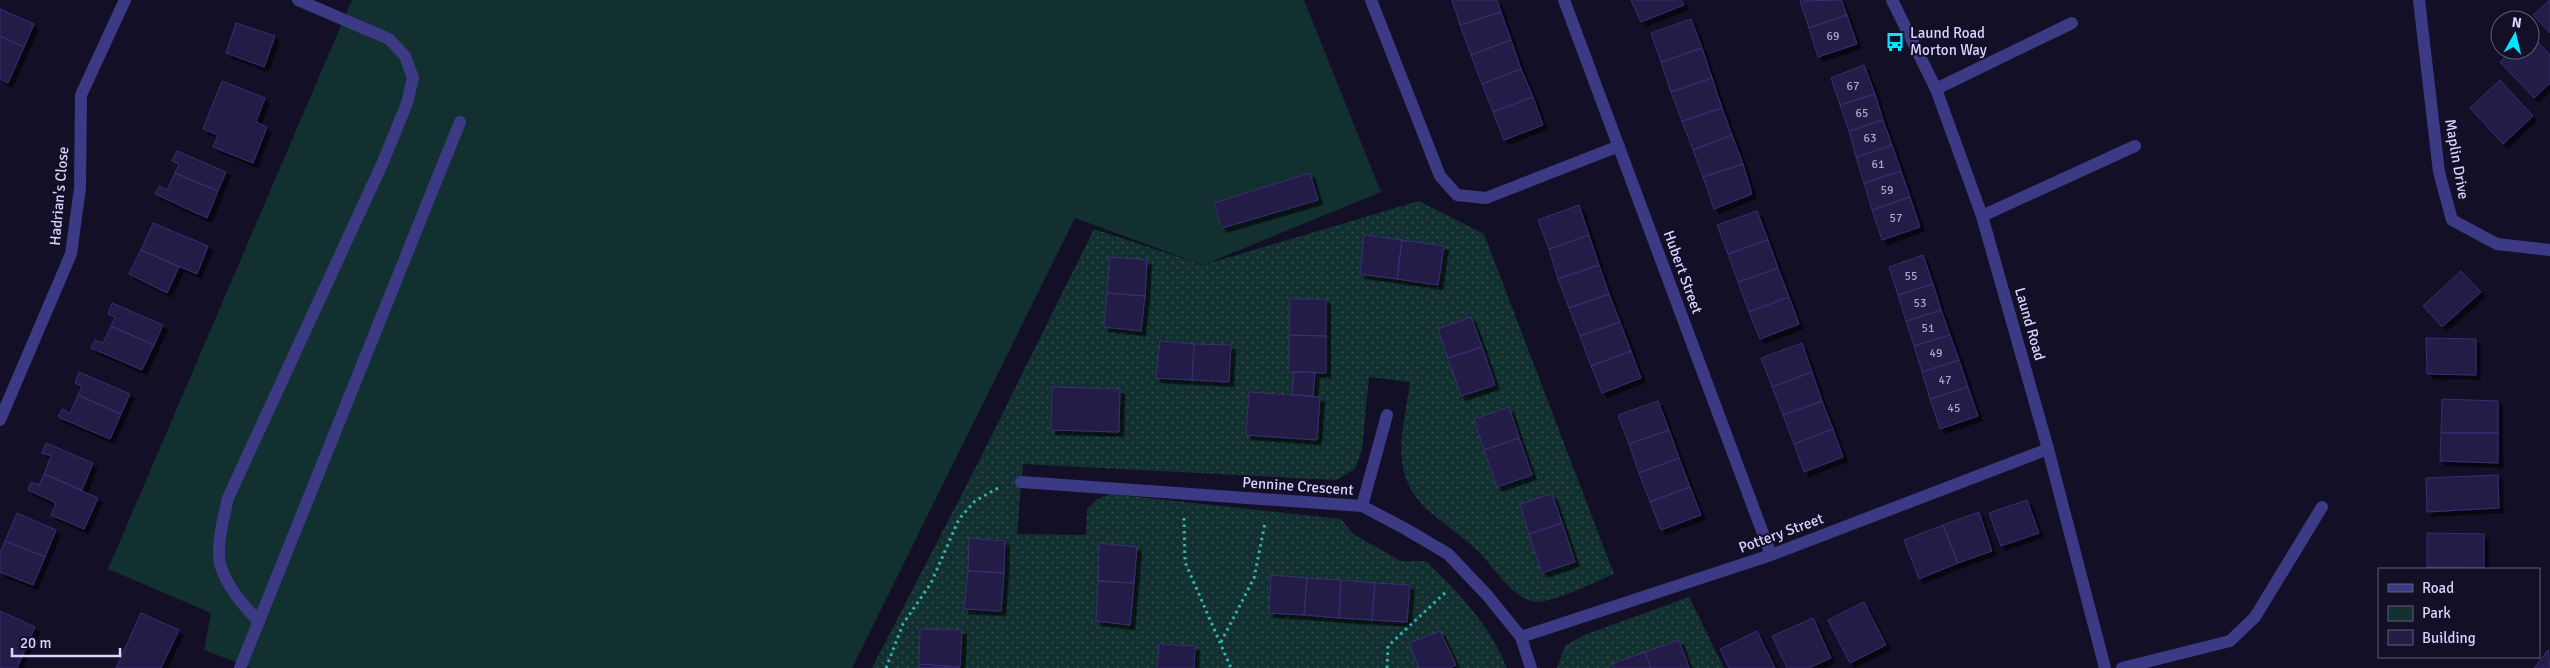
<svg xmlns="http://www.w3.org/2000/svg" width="2550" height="668" font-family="Signika,sans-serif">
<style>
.grass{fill:url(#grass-dots)}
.park{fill:#12302f}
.building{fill:#241b47;stroke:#3b2d73;filter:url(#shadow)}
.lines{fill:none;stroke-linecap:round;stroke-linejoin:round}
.path{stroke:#2fb8b0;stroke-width:3;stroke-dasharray:2.5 4;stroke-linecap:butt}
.service{stroke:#3d3a85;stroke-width:12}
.minor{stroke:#3d3a85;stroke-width:12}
.tertiary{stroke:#3d3a85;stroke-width:12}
.labels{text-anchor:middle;stroke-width:4;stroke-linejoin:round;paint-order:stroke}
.number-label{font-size:12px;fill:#aca6d1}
.poi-label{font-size:15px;fill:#d9d4ff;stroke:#130f26;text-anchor:start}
.street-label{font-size:15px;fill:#d9d4ff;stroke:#130f26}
</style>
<defs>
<pattern id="grass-dots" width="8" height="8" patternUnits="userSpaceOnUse" patternTransform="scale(1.25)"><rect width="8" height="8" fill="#12302f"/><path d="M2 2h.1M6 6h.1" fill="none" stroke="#344d4e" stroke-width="1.8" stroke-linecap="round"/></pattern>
<filter id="shadow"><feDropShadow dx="4.5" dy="4.5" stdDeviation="0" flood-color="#0009"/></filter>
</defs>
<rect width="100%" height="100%" fill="#130f26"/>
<!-- grass -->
<path class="grass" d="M1419,201L1484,234L1614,574C1596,581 1549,606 1531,601C1512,597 1492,565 1479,552C1464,538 1447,526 1431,513C1387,475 1403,433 1410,382L1369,377L1362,450L1355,469L1336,480L1023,464L1017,534L1086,535L1087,509L1097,499L1111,494L1341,519L1353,534L1401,561H1426C1460,594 1489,624 1507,668H872L980,459L1094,229L1203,265Z
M1689,597L1724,668H1557L1565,646L1584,635Z"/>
<!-- park -->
<path class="park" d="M352,0H1304L1381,192L1203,265L1075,218L852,668H251L204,650L211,613L108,569Z"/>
<!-- building -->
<path class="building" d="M1452,0H1497L1501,12L1460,25Z
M1631,0H1681L1684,5L1641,22Z
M1841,0L1847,15L1809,28L1800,1Z
M2550,0V33L2533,15Z
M0,9L34,24L24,47L0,36Z
M1501,12L1511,40L1471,55L1460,25Z
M1847,15L1857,44L1818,57L1809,28Z
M1691,19L1702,48L1661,62L1651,33Z
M236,23L275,36L264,67L226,53Z
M2531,34L2550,55V83L2534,98L2500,62L2513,50H2530Z
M0,36L24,47L8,83L0,79Z
M1511,40L1521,69L1482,84L1471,55Z
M1702,48L1712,78L1671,92L1661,62Z
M1864,65L1875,94L1840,105L1831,78Z
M1521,69L1533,97L1493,112L1482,84Z
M1712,78L1722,108L1682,121L1671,92Z
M2500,80L2533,116L2503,144L2470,108Z
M222,81L265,98L256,122L267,127L253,163L213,147L218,135L203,129Z
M1875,94L1883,120L1849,131L1840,105Z
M1533,97L1543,125L1504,140L1493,112Z
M1722,108L1732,135L1693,150L1682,121Z
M1883,120L1892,145L1856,157L1849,131Z
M1732,135L1743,164L1703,177L1693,150Z
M1892,145L1901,171L1864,183L1856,157Z
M177,151L226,172L218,191L175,173L179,164L172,161Z
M1743,164L1752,194L1714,209L1703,177Z
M1901,171L1910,197L1872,210L1864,183Z
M175,173L218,191L207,218L155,194L159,186L167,190Z
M1310,173L1318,200L1222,228L1214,203Z
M1910,197L1920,227L1882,240L1872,210Z
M1579,205L1589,235L1549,249L1538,220Z
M1757,211L1768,240L1728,254L1717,225Z
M153,223L208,246L197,274L141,250Z
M1364,235L1402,240L1397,279L1360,274Z
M1589,235L1599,265L1558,279L1549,249Z
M1402,240L1444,246L1438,285L1397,279Z
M1768,240L1778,268L1738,282L1728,254Z
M141,250L179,267L167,293L129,274Z
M1923,255L1933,284L1898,295L1889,267Z
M1110,257L1147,260L1145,296L1107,293Z
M1599,265L1609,294L1569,308L1558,279Z
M1778,268L1789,297L1749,312L1738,282Z
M2461,271L2481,292L2442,327L2423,306Z
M1933,284L1941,310L1906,321L1898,295Z
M1107,293L1145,296L1141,331L1104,327Z
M1609,294L1620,322L1580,336L1569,308Z
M1789,297L1799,324L1760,339L1749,312Z
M1290,299H1326V336L1289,335Z
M112,303L163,325L154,345L111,326L115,317L108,314Z
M1941,310L1950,335L1914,346L1906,321Z
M1471,317L1482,347L1448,358L1438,329Z
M1620,322L1631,351L1591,366L1580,336Z
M111,326L154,345L142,370L91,348L95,340L103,343Z
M1289,335L1326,336V373L1289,372Z
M1950,335L1959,360L1922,372L1914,346Z
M2426,338L2476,339V375L2427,374Z
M1160,341L1194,344L1192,380L1156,378Z
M1802,343L1812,372L1772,387L1761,358Z
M1194,344L1231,345L1229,382L1192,380Z
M1482,347L1495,385L1461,396L1448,358Z
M1631,351L1641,378L1602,393L1591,366Z
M1959,360L1968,387L1930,399L1922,372Z
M79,372L130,394L121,414L78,395L82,386L75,383Z
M1294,372H1315L1313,396L1292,394Z
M1812,372L1822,401L1783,415L1772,387Z
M1052,387L1120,389L1119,432L1051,430Z
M1968,387L1978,416L1940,429L1930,399Z
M1249,392L1320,397L1317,440L1246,435Z
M78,395L121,414L110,439L58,417L62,409L70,413Z
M2442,399L2498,401V433H2441Z
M1658,401L1669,430L1629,444L1618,415Z
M1822,401L1833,429L1794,444L1783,415Z
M1509,407L1519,438L1484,450L1474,419Z
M1833,429L1843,457L1804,472L1794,444Z
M1669,430L1679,458L1639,473L1629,444Z
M2441,433H2498V463L2440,461Z
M1519,438L1532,475L1497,487L1484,450Z
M46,443L93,463L82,490L44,474L51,456L42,453Z
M1679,458L1690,487L1650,502L1639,473Z
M44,474L98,498L84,529L51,515L56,503L28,490L31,482L39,485Z
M2498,475L2499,508L2427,512L2426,478Z
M1690,487L1701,515L1661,530L1650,502Z
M1552,494L1562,523L1529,534L1520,504Z
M2027,500L2039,533L2001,546L1989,513Z
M1979,512L1992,551L1958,563L1943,525Z
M17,513L56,530L45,557L5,541Z
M1562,523L1575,562L1542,573L1529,534Z
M1943,525L1958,563L1919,579L1904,540Z
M2427,533L2484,534V568L2427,567Z
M969,538L1005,541L1004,573L968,571Z
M5,541L45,557L33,585L0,572V553Z
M1099,543L1137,547L1134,583L1098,581Z
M2427,567L2484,568V569H2427Z
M968,571L1004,573L1001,611L964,609Z
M1271,575L1307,578L1304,615L1269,613Z
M1307,578L1341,580L1339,618L1304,615Z
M1341,580L1375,583L1372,620L1339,618Z
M1098,581L1134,583L1130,625L1096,621Z
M1375,583L1410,585L1407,622L1372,620Z
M1864,602L1886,645L1850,663L1828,620Z
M0,611L35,627L17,668H0Z
M141,613L179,630L161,668H116Z
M1813,618L1831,658L1809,668H1787L1772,636Z
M920,629L962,630L960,667L919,664Z
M1440,631L1456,665L1449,668H1419L1409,643Z
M1757,631L1775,668H1729L1720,649Z
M1679,640L1689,668H1651L1645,652Z
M1159,644L1195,646L1194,668H1157Z
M2548,650L2550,668H2534Z
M1645,652L1651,668H1614L1612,664Z
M919,664L960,667L919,668Z"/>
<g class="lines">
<!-- path -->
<path class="path" d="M1184,518L1185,562L1231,668
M1221,642L1254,578L1265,523
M886,668L903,624L931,583L959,519L975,501L998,488
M1387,668L1388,646L1447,591"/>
<!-- service -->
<path class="service" d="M1982,216L2135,146
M1362,506L1387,415
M259,622C244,606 226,586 220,564C216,546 224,516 228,498L383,162L407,103L413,78L405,56L389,39L298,0
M240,668L460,122
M2122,668L2230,641L2255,617L2322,507"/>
<!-- minor -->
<path class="minor" d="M1371,0L1440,176L1457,195L1486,198L1619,146
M1564,0L1771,555
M2419,0L2439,172L2452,220L2497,244L2550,250
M1936,89L2072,23
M0,420L71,254L80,188L81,95L125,0
M1021,482L1362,506L1404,528L1448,554L1487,595L1521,637L1531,668
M1521,637L1771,555L2048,449"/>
<!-- tertiary -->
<path class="tertiary" d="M1892,0L1936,89L1982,216L2048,449L2105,668"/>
</g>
<!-- icons -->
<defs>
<g id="bus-bare" transform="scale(1.5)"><path d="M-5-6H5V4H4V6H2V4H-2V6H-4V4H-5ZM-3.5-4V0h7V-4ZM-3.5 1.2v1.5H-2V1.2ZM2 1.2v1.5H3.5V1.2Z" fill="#00e5ff" stroke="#130f26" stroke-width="2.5" paint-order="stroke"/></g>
</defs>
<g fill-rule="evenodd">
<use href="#bus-bare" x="1895" y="42"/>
</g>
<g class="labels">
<!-- number labels -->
<g class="number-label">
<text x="1833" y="40">69</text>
<text x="1853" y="90">67</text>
<text x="1862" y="117">65</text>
<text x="1870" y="142">63</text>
<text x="1878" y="168">61</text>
<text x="1887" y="194">59</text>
<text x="1896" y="222">57</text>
<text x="1911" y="280">55</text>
<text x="1920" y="307">53</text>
<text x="1928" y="332">51</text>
<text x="1936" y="357">49</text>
<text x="1945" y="384">47</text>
<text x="1954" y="412">45</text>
</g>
<!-- poi labels -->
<g class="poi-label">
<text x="1910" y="38">Laund Road<tspan x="1910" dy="17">Morton Way</tspan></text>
</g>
<!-- street labels -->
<g class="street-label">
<text transform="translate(2457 159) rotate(80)" y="5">Maplin Drive</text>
<text transform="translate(59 196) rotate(-85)" y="5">Hadrian's Close</text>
<text transform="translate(1683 272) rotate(70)" y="5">Hubert Street</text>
<text transform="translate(2030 324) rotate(74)" y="5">Laund Road</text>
<text transform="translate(1298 486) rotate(4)" y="5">Pennine Crescent</text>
<text transform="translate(1781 533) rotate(-20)" y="5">Pottery Street</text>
</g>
</g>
<!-- legend -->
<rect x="2378" y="568" width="162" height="90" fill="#130f26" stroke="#625e7d"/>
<rect x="2388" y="584" width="25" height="8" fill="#3d3a85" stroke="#625e7d"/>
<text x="2422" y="593" font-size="15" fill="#d9d4ff">Road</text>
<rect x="2388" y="606" width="25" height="15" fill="#12302f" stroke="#625e7d"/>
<text x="2422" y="618" font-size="15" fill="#d9d4ff">Park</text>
<rect x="2388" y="630" width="25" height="15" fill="#241b47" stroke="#625e7d"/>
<text x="2422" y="643" font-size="15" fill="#d9d4ff">Building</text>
<!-- north arrow -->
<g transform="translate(2515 35) rotate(8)"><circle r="24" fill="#130f26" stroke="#625e7d"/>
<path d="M0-4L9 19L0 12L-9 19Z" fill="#00e5ff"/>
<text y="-8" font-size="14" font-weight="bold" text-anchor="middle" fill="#d9d4ff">N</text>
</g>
<!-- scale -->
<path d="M12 648v8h108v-8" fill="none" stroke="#d9d4ff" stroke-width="2.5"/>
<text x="20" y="648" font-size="15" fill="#d9d4ff" stroke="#130f26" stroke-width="4" paint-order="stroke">20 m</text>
</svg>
